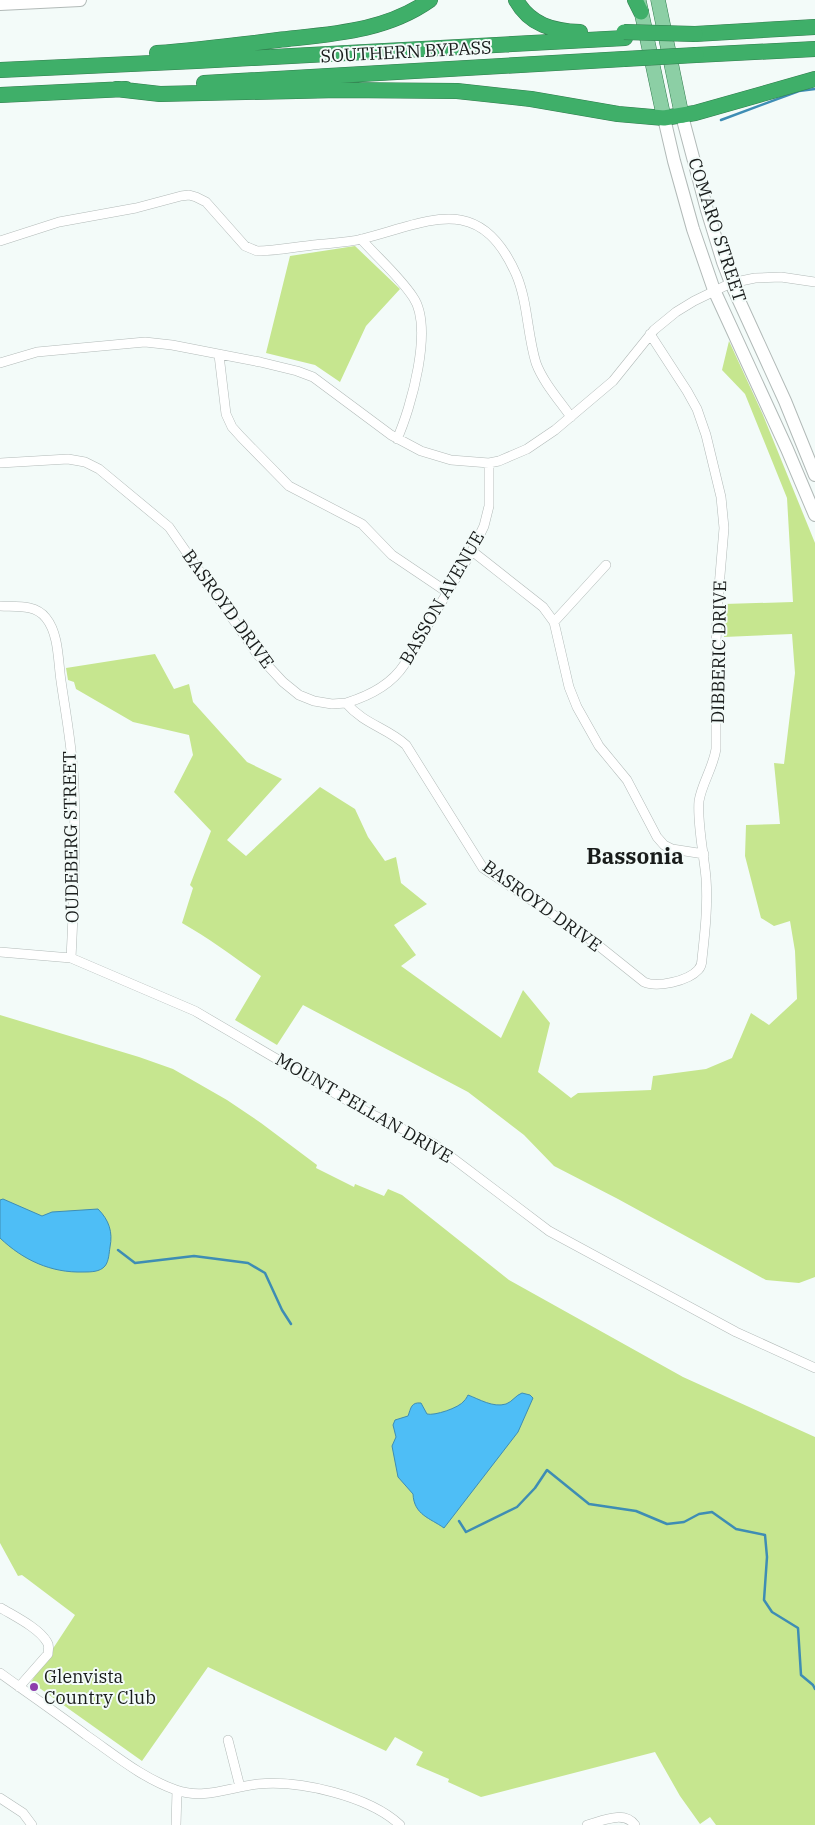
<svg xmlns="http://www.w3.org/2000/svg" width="815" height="1825" font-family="'IBM Plex Serif',serif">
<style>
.green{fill:#c6e68f}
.water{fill:#4ebef6;stroke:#3e8db4}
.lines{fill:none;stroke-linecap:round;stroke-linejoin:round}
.stream{stroke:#3e8db4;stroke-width:2.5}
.street-casing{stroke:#b2bab8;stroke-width:10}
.secondary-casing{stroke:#b2bab8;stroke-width:14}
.primary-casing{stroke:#327c4e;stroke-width:15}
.highway-casing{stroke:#327c4e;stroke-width:16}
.street{stroke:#fff;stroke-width:9}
.secondary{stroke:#fff;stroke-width:12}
.primary{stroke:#8ccfa5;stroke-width:14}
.highway{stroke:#3faf69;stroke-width:15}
.highway-bridge-casing{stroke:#327c4e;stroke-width:16;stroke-linecap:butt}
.highway-bridge{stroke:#3faf69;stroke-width:15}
.poi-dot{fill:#8d3dac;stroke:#f3fbf9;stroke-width:2}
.labels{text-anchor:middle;stroke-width:4;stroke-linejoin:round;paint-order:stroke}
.street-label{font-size:18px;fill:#191c1b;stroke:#f3fbf9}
.poi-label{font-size:18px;fill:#191c1b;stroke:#f3fbf9;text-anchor:start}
.district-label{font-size:22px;font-weight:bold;fill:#191c1b;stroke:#f3fbf9}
</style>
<rect width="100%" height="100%" fill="#f3fbf9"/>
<!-- green -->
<path class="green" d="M355,246L400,289L366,326L340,382L315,365L266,353L290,256Z
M729,341L763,415L815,543V1277L799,1283L766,1280L618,1199L554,1166L524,1135L468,1092L303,1005L277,1045L235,1020L261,976C234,957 210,939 182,923L193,888L190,885L211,831L174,792L193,755L189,735L133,722L76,689L74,682L68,680L66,668L155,654L174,689L189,684L193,702L247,762L282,779L227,840L246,856L320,787L355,809L368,837L385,861L396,857L401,883L427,904L394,925L416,955L401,966L501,1038L523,990L550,1023L538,1072L571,1098L578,1093L651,1090L653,1076L706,1069L732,1058L751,1013L769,1025L797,999L795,951L790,921L774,926L761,918L745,856L746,825L780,824L774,763L784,764L795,673L792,634L724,637V604L793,602L787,498L745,394L722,370Z
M0,1015L139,1057L173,1069L227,1100L261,1123L317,1165L316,1168L354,1187L355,1184L384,1196L388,1189L402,1195L509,1280L683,1377L815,1437V1825H716L710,1817L700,1824L680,1796L655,1752L481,1797L448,1782L449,1779L416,1765L423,1752L395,1737L386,1751L208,1667L142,1761L31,1682L75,1615L22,1575L18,1576L0,1543Z"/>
<!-- water -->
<path class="water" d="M3,1199L42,1216L52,1212L98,1209C109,1220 113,1232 110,1247C109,1253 109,1261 105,1266C100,1272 91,1272 83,1272C51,1273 23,1260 0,1238V1200Z
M522,1393L530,1395L533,1398L518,1432L444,1528C430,1518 414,1515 413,1494L398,1477L392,1446L396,1437L393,1425L395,1420L408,1416C411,1408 411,1402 421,1403L427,1414C434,1416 459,1408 464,1401C466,1399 467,1397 468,1395C479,1399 493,1408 506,1404C512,1402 516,1395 522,1393Z"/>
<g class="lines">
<!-- stream -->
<path class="stream" d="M721,120L799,91L815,89
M118,1250L135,1263L194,1256L248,1263L265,1273L282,1310L291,1324
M459,1521L466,1532L517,1507L535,1488L547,1470L589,1504L636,1511L667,1524L684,1522L699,1514L712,1512L736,1529L765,1535L767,1557L764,1600L772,1612L798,1628L801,1675L813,1685L815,1689"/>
<!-- street casing -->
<g class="street-casing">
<path id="street" d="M361,239C378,258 399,276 413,297C434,327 411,408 397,439
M0,241L59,222L136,208L181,196L189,195L196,197L206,202L245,246L257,251C275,251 295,247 313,245C329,243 347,243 362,239C429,222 479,191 516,274C528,302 527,334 536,363C543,382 559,400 571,417
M219,355L226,414L232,427L241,437L289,486L362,524L392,555L447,592
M0,363L37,352L145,342L172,345L260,362L297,371L313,377L391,435L421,451L451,460L489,463L499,461L527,449L555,430L613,381L654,330L676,312L694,301L731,283L755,278L781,277L815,282
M0,463L68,459L85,462L99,469L169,527L257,654L283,682L299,695L314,701L332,704L346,703C365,725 386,727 406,745L483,868L594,942L644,982C657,988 688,981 698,970C701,967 702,963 702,959C705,932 708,905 706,878C704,855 697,823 699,801C702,783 713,768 716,749V642L718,599L724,528L721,497L706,435L697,409L687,391L650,334
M472,551L543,607L554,622L569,687L577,707L599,746L627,780L657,837L664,845L672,849L704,854
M0,606C16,607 35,604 46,618C59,634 58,661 61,681C66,716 73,751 74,787C76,843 74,901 71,958
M554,622L606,565
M346,703C369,696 391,685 404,665L472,551L484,526L489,506V463
M0,952L71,958L195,1011L367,1112L434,1144L549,1231L736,1332L815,1368
M1,1608C14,1616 39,1628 47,1642C50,1646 48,1649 48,1654L19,1687
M0,1673C29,1694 58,1714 86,1735C115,1755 142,1778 176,1790C205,1800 229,1787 258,1784C300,1780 369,1796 400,1825
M228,1740L240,1787
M0,1798L23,1813L32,1825
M176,1825L177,1791
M587,1825C602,1821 624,1810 635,1825"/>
</g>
<!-- secondary casing -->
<g class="secondary-casing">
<path id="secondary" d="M0,4L80,0
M682,116L707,210L723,262L731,283L785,401L815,475
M664,118L674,161L693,229L714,290L787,449L815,515"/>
</g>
<!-- primary casing -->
<g class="primary-casing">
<path id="primary" d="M658,0L682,116
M639,1L664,118"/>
</g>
<!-- highway casing -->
<g class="highway-casing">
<path id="highway" d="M516,0C530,25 553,31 580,32
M635,0L641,12
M695,34L815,27
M157,53C198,50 238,45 278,40C331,34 385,32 430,0
M696,55L815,49
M0,70L196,61L625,38
M204,83L624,59
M116,89L160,94L339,90L457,91L531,99L618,114L664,118L695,113L815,79
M0,95L126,89"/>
</g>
<!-- street -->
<use href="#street" class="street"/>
<!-- secondary -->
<use href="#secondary" class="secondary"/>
<!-- primary -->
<use href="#primary" class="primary"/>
<!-- highway -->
<use href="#highway" class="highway"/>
<!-- highway-bridge casing -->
<g class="highway-bridge-casing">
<path id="highway-bridge" d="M624,32L695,34
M624,59L696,55"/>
</g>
<!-- highway-bridge -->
<use href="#highway-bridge" class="highway-bridge"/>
</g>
<!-- markers -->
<circle class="poi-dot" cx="34" cy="1687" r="5"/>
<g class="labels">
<!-- street labels -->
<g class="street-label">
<text transform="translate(406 52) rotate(-3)" y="6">SOUTHERN BYPASS</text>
<text transform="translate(717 230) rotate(72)" y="6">COMARO STREET</text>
<text transform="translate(442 598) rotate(-60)" y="6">BASSON AVENUE</text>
<text transform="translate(228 609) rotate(54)" y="6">BASROYD DRIVE</text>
<text transform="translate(719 652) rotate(-89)" y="6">DIBBERIC DRIVE</text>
<text transform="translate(71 837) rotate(-91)" y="6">OUDEBERG STREET</text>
<text transform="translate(542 906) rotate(36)" y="6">BASROYD DRIVE</text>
<text transform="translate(364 1108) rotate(30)" y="6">MOUNT PELLAN DRIVE</text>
</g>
<!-- poi labels -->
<g class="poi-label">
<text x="44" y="1683">Glenvista<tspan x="44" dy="21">Country Club</tspan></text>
</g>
<!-- district labels -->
<g class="district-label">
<text x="635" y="864">Bassonia</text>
</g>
</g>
</svg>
